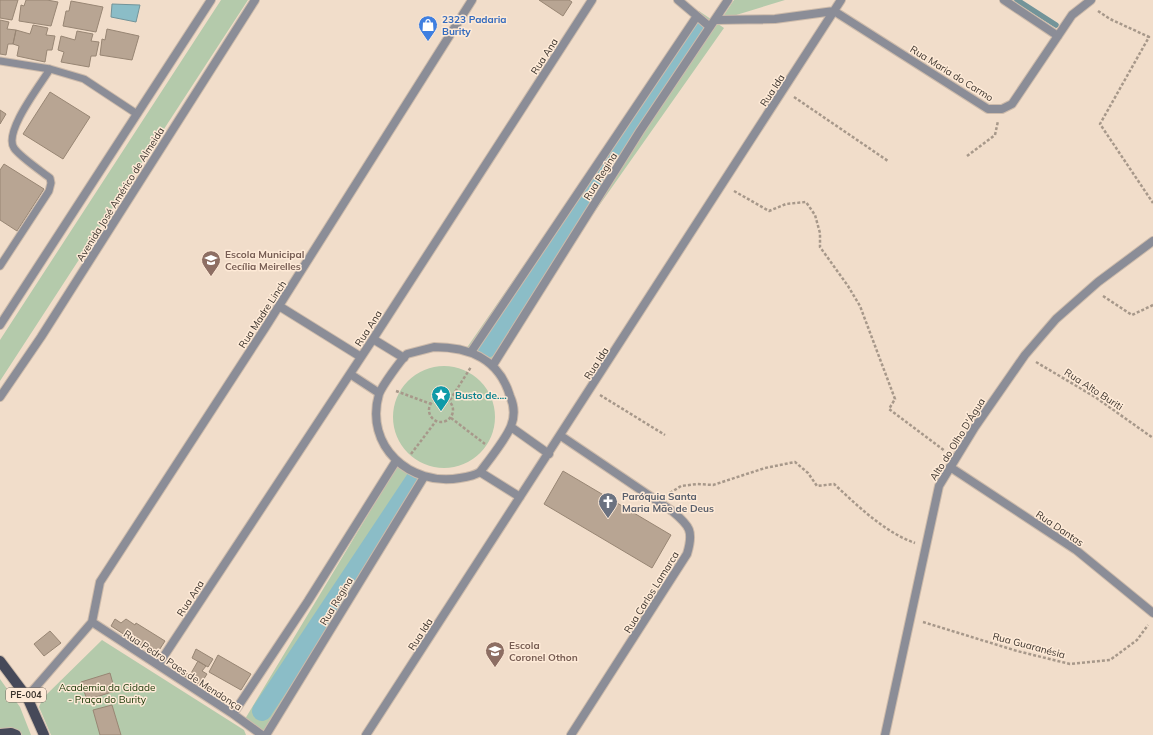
<svg xmlns="http://www.w3.org/2000/svg" width="1153" height="735" font-family="Mulish,sans-serif">
<style>
.green{fill:#b4caab}
.water{fill:#8bbdc7;stroke:#739499}
.lines{fill:none;stroke-linecap:round;stroke-linejoin:round}
.stream{stroke:#739499;stroke-width:5.5}
.canal{stroke:#8bbdc7;stroke-width:20}
.building{fill:#b8a593;stroke:#988674}
.service-casing{stroke:#cdbbab;stroke-width:9}
.minor-casing{stroke:#cdbbab;stroke-width:10}
.tertiary-casing{stroke:#cdbbab;stroke-width:10}
.primary-casing{stroke:#cdbbab;stroke-width:12}
.path{stroke:#a7988a;stroke-width:2.5;stroke-dasharray:3 2;stroke-linecap:butt}
.service{stroke:#8b8d97;stroke-width:7}
.minor{stroke:#8b8d97;stroke-width:8}
.tertiary{stroke:#8b8d97;stroke-width:8}
.primary{stroke:#464959;stroke-width:10}
.labels{text-anchor:middle;stroke-width:3;stroke-linejoin:round;paint-order:stroke}
.shield{fill:#feead7;stroke:#766b60;stroke-width:1}
.shield-label{font-size:9px;font-weight:bold;fill:#3c342d}
.shop-label{font-size:10px;font-weight:bold;fill:#366cbe;stroke:#feead7;text-anchor:start}
.street-label{font-size:10px;fill:#3c342d;stroke:#feead7}
.education-label{font-size:10px;font-weight:bold;fill:#785e54;stroke:#feead7;text-anchor:start}
.culture-label{font-size:10px;font-weight:bold;fill:#0d838f;stroke:#feead7;text-anchor:start}
.worship-label{font-size:10px;font-weight:bold;fill:#5b616d;stroke:#feead7;text-anchor:start}
.park-label{font-size:10px;fill:#143301;stroke:#feead7}
</style>
<rect width="100%" height="100%" fill="#f1ddca"/>
<!-- green -->
<path class="green" d="M221,0H248L0,381V340Z
M734,0H785L733,16L724,15Z
M699,11L724,28L489,362L466,349Z
M393 417a51 51 0 1 1 102 0a51 51 0 1 1-102 0Z
M399,463L423,477L264,733L245,719Z
M102,640L244,730L246,735H51L39,707L43,698Z
M0,679L20,707L31,735H0Z"/>
<!-- water -->
<path class="water" d="M112,4L140,5L136,22L111,17Z"/>
<g class="lines">
<!-- stream -->
<path class="stream" d="M1017,0L1056,25"/>
<!-- canal -->
<path class="canal" d="M487,348L702,29
M262,711L416,479"/>
</g>
<!-- building -->
<path class="building" d="M0,0H18L12,20L0,18Z
M26,0H47L58,2L51,26L19,21L21,5L24,6Z
M539,0H569L572,2L563,16Z
M71,1L103,7L96,32L63,26L66,11H69Z
M0,20L9,22L7,29L16,30L13,44H8L6,55L0,54Z
M33,25L48,28L46,35L55,36L52,50H47L45,62L17,56L19,46L13,44L16,30L30,34Z
M107,29L139,36L132,60L100,55L102,39L105,40Z
M77,31L93,34L91,41L99,42L96,56H91L89,67L61,62L64,52L58,50L61,36L75,40Z
M50,92L90,117L63,159L23,134Z
M0,110L6,114L0,124Z
M4,164L44,189L17,231L0,220V170Z
M563,471L671,535L652,568L544,504Z
M115,619L121,623L126,619L135,625L136,623L165,641L156,655L111,626Z
M50,631L61,643L44,656L34,644Z
M196,649L213,659L208,667L192,658Z
M218,655L251,674L241,690L209,672Z
M198,661L206,666L202,671L207,674L200,685L178,672L180,670L190,675Z
M110,673L115,691L87,700L81,682Z
M112,705L121,735H100L93,710Z"/>
<g class="lines">
<!-- service casing -->
<g class="service-casing">
<path id="service" d="M0,61L50,69L84,79L137,114
M0,266L49,191L51,183L50,178C41,171 19,156 14,148C3,132 41,84 50,69"/>
</g>
<!-- minor casing -->
<g class="minor-casing">
<path id="minor" d="M678,0L710,27
M1004,0L1058,36
M715,20L775,19L834,11L988,109H1002L1012,104L1072,15L1091,0
M279,306L361,357
M373,339L404,358
M434,347C470,347 499,359 510,396C514,405 515,416 511,426C506,439 489,460 480,472C474,476 467,477 460,478C410,487 364,446 379,394C382,386 400,361 407,354Z
M471,352L697,16
M493,365L640,131L728,0
M350,374L379,393
M511,427L549,454
M561,436L672,511C690,526 694,531 687,554L571,735
M950,467L1076,550L1153,613
M480,472L520,497
M92,622L233,714L262,735
M158,665L373,339L592,0
M27,697L92,622L100,582L265,328L472,0
M233,714L308,601L396,461
M266,735L424,477
M366,735L841,0
M885,735L939,486L975,427L1025,355L1056,319L1098,282L1153,241"/>
</g>
<!-- tertiary casing -->
<g class="tertiary-casing">
<path id="tertiary" d="M0,325L211,0
M0,397L41,337L255,0"/>
</g>
<!-- primary casing -->
<g class="primary-casing">
<path id="primary" d="M0,661L27,697L44,735
M0,734L11,733L16,735"/>
</g>
<!-- path -->
<path class="path" d="M1098,11L1110,19L1149,37L1100,124L1153,203
M794,97L888,161
M967,156L995,135L998,121
M734,191L769,211L786,204L806,202L815,215L820,233V247L848,286L860,306L895,399L889,409L945,451
M1103,296L1132,315L1153,305
M1036,362L1095,397L1153,438
M396,391L431,404
M600,395L665,435
M429 410a12 12 0 1 1 24 0a12 12 0 1 1-24 0Z
M450,400L471,367
M451,418L485,444
M411,454L436,421
M670,493L681,486L697,484L713,485L765,468L795,462L808,473L817,486L834,484C858,506 884,532 915,543
M923,622L1017,651L1070,664L1110,660L1137,640L1148,625"/>
<!-- service -->
<use href="#service" class="service"/>
<!-- minor -->
<use href="#minor" class="minor"/>
<!-- tertiary -->
<use href="#tertiary" class="tertiary"/>
<!-- primary -->
<use href="#primary" class="primary"/>
</g>
<!-- icons -->
<defs>
<g id="shop-pin" transform="scale(1)"><path d="M0 17L-7.5 6A9.5 9.5 0 1 1 7.5 6Z" fill="#3f7fe0" stroke="#feead7"/><path d="M-5-2.5h2.3a2.7 3.5 0 0 1 5.4 0H5L5.5 6h-11ZM-1.5-2.5h3a1.5 2.3 0 0 0-3 0Z" fill="#fff"/></g>
<g id="school-pin" transform="scale(1)"><path d="M0 17L-7.5 6A9.5 9.5 0 1 1 7.5 6Z" fill="#8d6e63" stroke="#feead7"/><path d="M0-5L7-2L0 1L-7-2ZM-4 1L0 2.5L4 1V4Q0 6-4 4Z" fill="#fff"/></g>
<g id="sight-pin" transform="scale(1)"><path d="M0 17L-7.5 6A9.5 9.5 0 1 1 7.5 6Z" fill="#0f9aa8" stroke="#feead7"/><path d="M0-6L1.8-2.2L6-1.7L2.9 1.2L3.7 5.4L0 3.3L-3.7 5.4L-2.9 1.2L-6-1.7L-1.8-2.2Z" fill="#fff"/></g>
<g id="church-pin" transform="scale(1)"><path d="M0 17L-7.5 6A9.5 9.5 0 1 1 7.5 6Z" fill="#6b7280" stroke="#feead7"/><path d="M-1.2-6h2.4v3.5h3.3v2.4h-3.3V6h-2.4V-.1h-3.3v-2.4h3.3Z" fill="#fff"/></g>
</defs>
<g fill-rule="evenodd">
<use href="#shop-pin" x="428" y="25"/>
<use href="#school-pin" x="211" y="260"/>
<use href="#sight-pin" x="441" y="395"/>
<use href="#church-pin" x="608" y="502"/>
<use href="#school-pin" x="495" y="651"/>
</g>
<g class="labels">
<!-- shield labels -->
<rect class="shield" x="6" y="688" width="40" height="14" rx="3"/>
<g class="shield-label">
<text x="26" y="698">PE-004</text>
</g>
<!-- shop labels -->
<g class="shop-label">
<text x="442" y="23">2323 Padaria<tspan x="442" dy="12">Burity</tspan></text>
</g>
<!-- street labels -->
<g class="street-label">
<text transform="translate(544 56) rotate(-57)" y="4">Rua Ana</text>
<text transform="translate(952 73) rotate(32)" y="4">Rua Maria do Carmo</text>
<text transform="translate(772 90) rotate(-57)" y="4">Rua Ida</text>
<text transform="translate(600 176) rotate(-58)" y="4">Rua Regina</text>
<text transform="translate(120 194) rotate(-58)" y="4">Avenida José Américo de Almeida</text>
<text transform="translate(262 314) rotate(-57)" y="4">Rua Madre Linch</text>
<text transform="translate(368 328) rotate(-57)" y="4">Rua Ana</text>
<text transform="translate(596 363) rotate(-57)" y="4">Rua Ida</text>
<text transform="translate(1094 389) rotate(33)" y="4">Rua Alto Buriti</text>
<text transform="translate(957 439) rotate(-58)" y="4">Alto do Olho D'Água</text>
<text transform="translate(1060 528) rotate(34)" y="4">Rua Dantas</text>
<text transform="translate(651 592) rotate(-58)" y="4">Rua Carlos Lamarca</text>
<text transform="translate(190 598) rotate(-57)" y="4">Rua Ana</text>
<text transform="translate(336 601) rotate(-59)" y="4">Rua Regina</text>
<text transform="translate(420 634) rotate(-57)" y="4">Rua Ida</text>
<text transform="translate(1029 645) rotate(15)" y="4">Rua Guaranésia</text>
<text transform="translate(183 670) rotate(33)" y="4">Rua Pedro Paes de Mendonça</text>
</g>
<!-- education labels -->
<g class="education-label">
<text x="225" y="258">Escola Municipal<tspan x="225" dy="12">Cecília Meirelles</tspan></text>
<text x="509" y="649">Escola<tspan x="509" dy="12">Coronel Othon</tspan></text>
</g>
<!-- culture labels -->
<g class="culture-label">
<text x="455" y="399">Busto de....</text>
</g>
<!-- worship labels -->
<g class="worship-label">
<text x="622" y="500">Paróquia Santa<tspan x="622" dy="12">Maria Mãe de Deus</tspan></text>
</g>
<!-- park labels -->
<g class="park-label">
<text x="107" y="691">Academia da Cidade<tspan x="107" dy="12">- Praça do Burity</tspan></text>
</g>
</g>
</svg>
